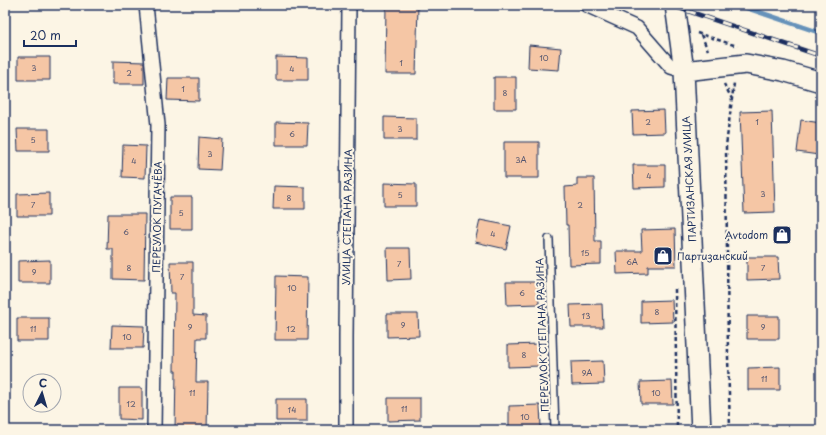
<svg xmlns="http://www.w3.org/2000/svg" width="826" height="435" font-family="'Playpen Sans',sans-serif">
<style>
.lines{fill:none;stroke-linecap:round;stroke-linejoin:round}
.stream{stroke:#6692ba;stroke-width:5}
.building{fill:#f5c6a5;stroke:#1b2f5e}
.lane-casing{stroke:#1b2f5e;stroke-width:10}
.street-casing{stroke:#1b2f5e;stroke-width:16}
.secondary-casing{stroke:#1b2f5e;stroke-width:22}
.path{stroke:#1b2f5e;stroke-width:2.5;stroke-dasharray:4 3;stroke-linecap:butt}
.lane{stroke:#fcf5e5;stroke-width:7}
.street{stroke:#fcf5e5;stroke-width:13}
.secondary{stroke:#fcf5e5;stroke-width:19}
.rail-casing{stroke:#1b2f5e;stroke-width:4.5}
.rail{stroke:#fcf5e5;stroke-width:3;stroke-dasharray:9;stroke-linecap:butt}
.labels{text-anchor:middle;stroke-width:4;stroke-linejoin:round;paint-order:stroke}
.number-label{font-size:8px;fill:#525570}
.street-label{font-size:10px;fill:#1b2f5e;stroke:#fcf5e5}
.poi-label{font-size:10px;fill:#1b2f5e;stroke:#fcf5e5;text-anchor:end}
</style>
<rect width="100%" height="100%" fill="#fcf5e5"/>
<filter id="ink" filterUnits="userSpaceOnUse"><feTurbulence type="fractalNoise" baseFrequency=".025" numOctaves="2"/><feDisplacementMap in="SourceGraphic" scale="8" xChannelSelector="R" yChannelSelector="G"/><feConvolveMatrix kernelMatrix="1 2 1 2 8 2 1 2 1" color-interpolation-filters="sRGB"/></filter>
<g filter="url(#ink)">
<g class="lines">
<!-- stream -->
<path class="stream" d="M738,5L821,33"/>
</g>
<!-- building -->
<path class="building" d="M386,5L418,6L416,74H385Z
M529,45L561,48L559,70L528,68Z
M18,57H50V80H18Z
M276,57L308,58V80H276Z
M113,61L144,62V84H113Z
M494,77H516V109H494Z
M168,78H199V101L167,100Z
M664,110L665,133L633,134L632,111Z
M772,111L775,212L744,213L740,112Z
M384,117L416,118V140H384Z
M801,120L821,123V143L819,155L797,152Z
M276,122L308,123L307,145H276Z
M17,129H49V151H18Z
M199,137L222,139L220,170L198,169Z
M504,142H539V178H504Z
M123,145L146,146L145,178L122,177Z
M633,165H665V187L634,188Z
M577,178H594L595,241H601V264L569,265L568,225H566L565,187L577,186Z
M384,183L416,184V206H384Z
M274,186L305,187V209H273Z
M49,193V216H17V194Z
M170,197H192V229H170Z
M108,214H145L144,280L113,279V249H107Z
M480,220L511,226L506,249L475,242Z
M675,229L676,266H648V273L617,274L616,251H642L641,230Z
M387,248H410L411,279L388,280Z
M747,257H778L779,279L747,280Z
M50,260V283H18V261Z
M170,262H193V315L206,316V338H197L196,382H208L207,430H175L176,371H174L175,293H171Z
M276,276L308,277L307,340H275Z
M506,282H538L539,304L507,305Z
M672,300L673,322L641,323V301Z
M602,304L603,327H571L570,305Z
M387,314H418L419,336L387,337Z
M747,316H779V339H747Z
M17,318H49V341H17Z
M112,325L144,326L143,348H111Z
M539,344L540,366L508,367V345Z
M603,361L604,384L572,385L571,362Z
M780,367V390H748V368Z
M672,381L673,404H641L640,382Z
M119,388H142V420L119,419Z
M388,398H420V420L388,421Z
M276,399H307V421H276Z
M540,405L541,428H509V406Z"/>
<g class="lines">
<!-- lane casing -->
<g class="lane-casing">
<path id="lane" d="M549,239L555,430"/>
</g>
<!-- street casing -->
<g class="street-casing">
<path id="street" d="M146,5L158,125L154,430
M586,5L637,28L671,67L684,71
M346,430V337L349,5"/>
</g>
<!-- secondary casing -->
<g class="secondary-casing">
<path id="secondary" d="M675,5L684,71L701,430
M684,71L746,64L783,71L821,82"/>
</g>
<!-- path -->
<path class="path" d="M697,33L737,46
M701,35L708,50
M724,84L732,99
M675,289L677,430
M730,430L728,357L726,146L734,83"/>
<!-- lane -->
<use href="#lane" class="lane"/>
<!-- street -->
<use href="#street" class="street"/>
<!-- secondary -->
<use href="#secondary" class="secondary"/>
<!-- rail casing -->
<g class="rail-casing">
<path id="rail" d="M670,5L821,56"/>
</g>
<!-- rail -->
<use href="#rail" class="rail"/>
</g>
</g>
<!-- icons -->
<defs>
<g id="shop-square" transform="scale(1)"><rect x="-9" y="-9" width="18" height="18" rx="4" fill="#1b2f5e" stroke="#fcf5e5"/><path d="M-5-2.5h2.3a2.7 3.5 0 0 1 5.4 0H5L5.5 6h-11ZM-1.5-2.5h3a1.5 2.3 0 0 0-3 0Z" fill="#fff"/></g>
</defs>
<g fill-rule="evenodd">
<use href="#shop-square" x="782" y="235"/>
<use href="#shop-square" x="663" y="256"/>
</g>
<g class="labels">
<!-- number labels -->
<g class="number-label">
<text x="544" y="61">10</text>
<text x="401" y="66">1</text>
<text x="34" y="71">3</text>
<text x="292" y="72">4</text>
<text x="129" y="76">2</text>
<text x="183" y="92">1</text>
<text x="505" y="96">8</text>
<text x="648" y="125">2</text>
<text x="757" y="125">1</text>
<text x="400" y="132">3</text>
<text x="292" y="137">6</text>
<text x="33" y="143">5</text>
<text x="210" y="157">3</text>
<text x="521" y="163">3А</text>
<text x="134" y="164">4</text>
<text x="649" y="179">4</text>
<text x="763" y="197">3</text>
<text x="400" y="198">5</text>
<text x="289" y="201">8</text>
<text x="33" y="208">7</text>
<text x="580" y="208">2</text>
<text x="181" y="216">5</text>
<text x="126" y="235">6</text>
<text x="493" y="237">4</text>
<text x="585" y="256">15</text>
<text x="632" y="265">6А</text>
<text x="399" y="267">7</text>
<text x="129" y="271">8</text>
<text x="763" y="271">7</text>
<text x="34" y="275">9</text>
<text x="182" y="280">7</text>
<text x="292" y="291">10</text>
<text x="522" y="296">6</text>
<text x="657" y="315">8</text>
<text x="586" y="319">13</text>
<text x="403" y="328">9</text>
<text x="190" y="330">9</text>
<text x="763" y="330">9</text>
<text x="33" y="332">11</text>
<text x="291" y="332">12</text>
<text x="127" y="340">10</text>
<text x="524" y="358">8</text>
<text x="587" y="376">9А</text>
<text x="764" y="382">11</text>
<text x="192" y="396">11</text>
<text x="656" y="396">10</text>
<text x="131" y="407">12</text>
<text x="404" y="412">11</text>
<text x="292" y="413">14</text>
<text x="525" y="420">10</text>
</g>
<!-- street labels -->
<g class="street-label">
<text transform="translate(689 179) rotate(-93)" y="4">ПАРТИЗАНСКАЯ УЛИЦА</text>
<text transform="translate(157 217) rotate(-89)" y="4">ПЕРЕУЛОК ПУГАЧЁВА</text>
<text transform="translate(347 217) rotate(-89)" y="4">УЛИЦА СТЕПАНА РАЗИНА</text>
<text transform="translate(542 335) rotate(-92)" y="4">ПЕРЕУЛОК СТЕПАНА РАЗИНА</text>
</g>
<!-- poi labels -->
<g class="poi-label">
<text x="768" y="239">Avtodom</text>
<text x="677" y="260" text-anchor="start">Партизанский</text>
</g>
</g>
<!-- margin -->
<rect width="826" height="435" fill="none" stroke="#fcf5e5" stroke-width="20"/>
<rect x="10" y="10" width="806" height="415" fill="none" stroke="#1b2f5e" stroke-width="1.5" filter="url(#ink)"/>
<!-- north arrow -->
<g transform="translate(42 393) rotate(5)"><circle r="19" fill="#fcf5e5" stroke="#a2a6af"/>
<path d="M0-3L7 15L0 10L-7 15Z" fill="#1b2f5e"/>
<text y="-6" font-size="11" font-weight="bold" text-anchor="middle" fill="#1b2f5e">С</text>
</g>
<!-- scale -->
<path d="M24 40v6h52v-6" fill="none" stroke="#1b2f5e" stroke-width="2"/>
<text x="30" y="40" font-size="12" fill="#1b2f5e" stroke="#fcf5e5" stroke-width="3" paint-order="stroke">20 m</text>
</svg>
